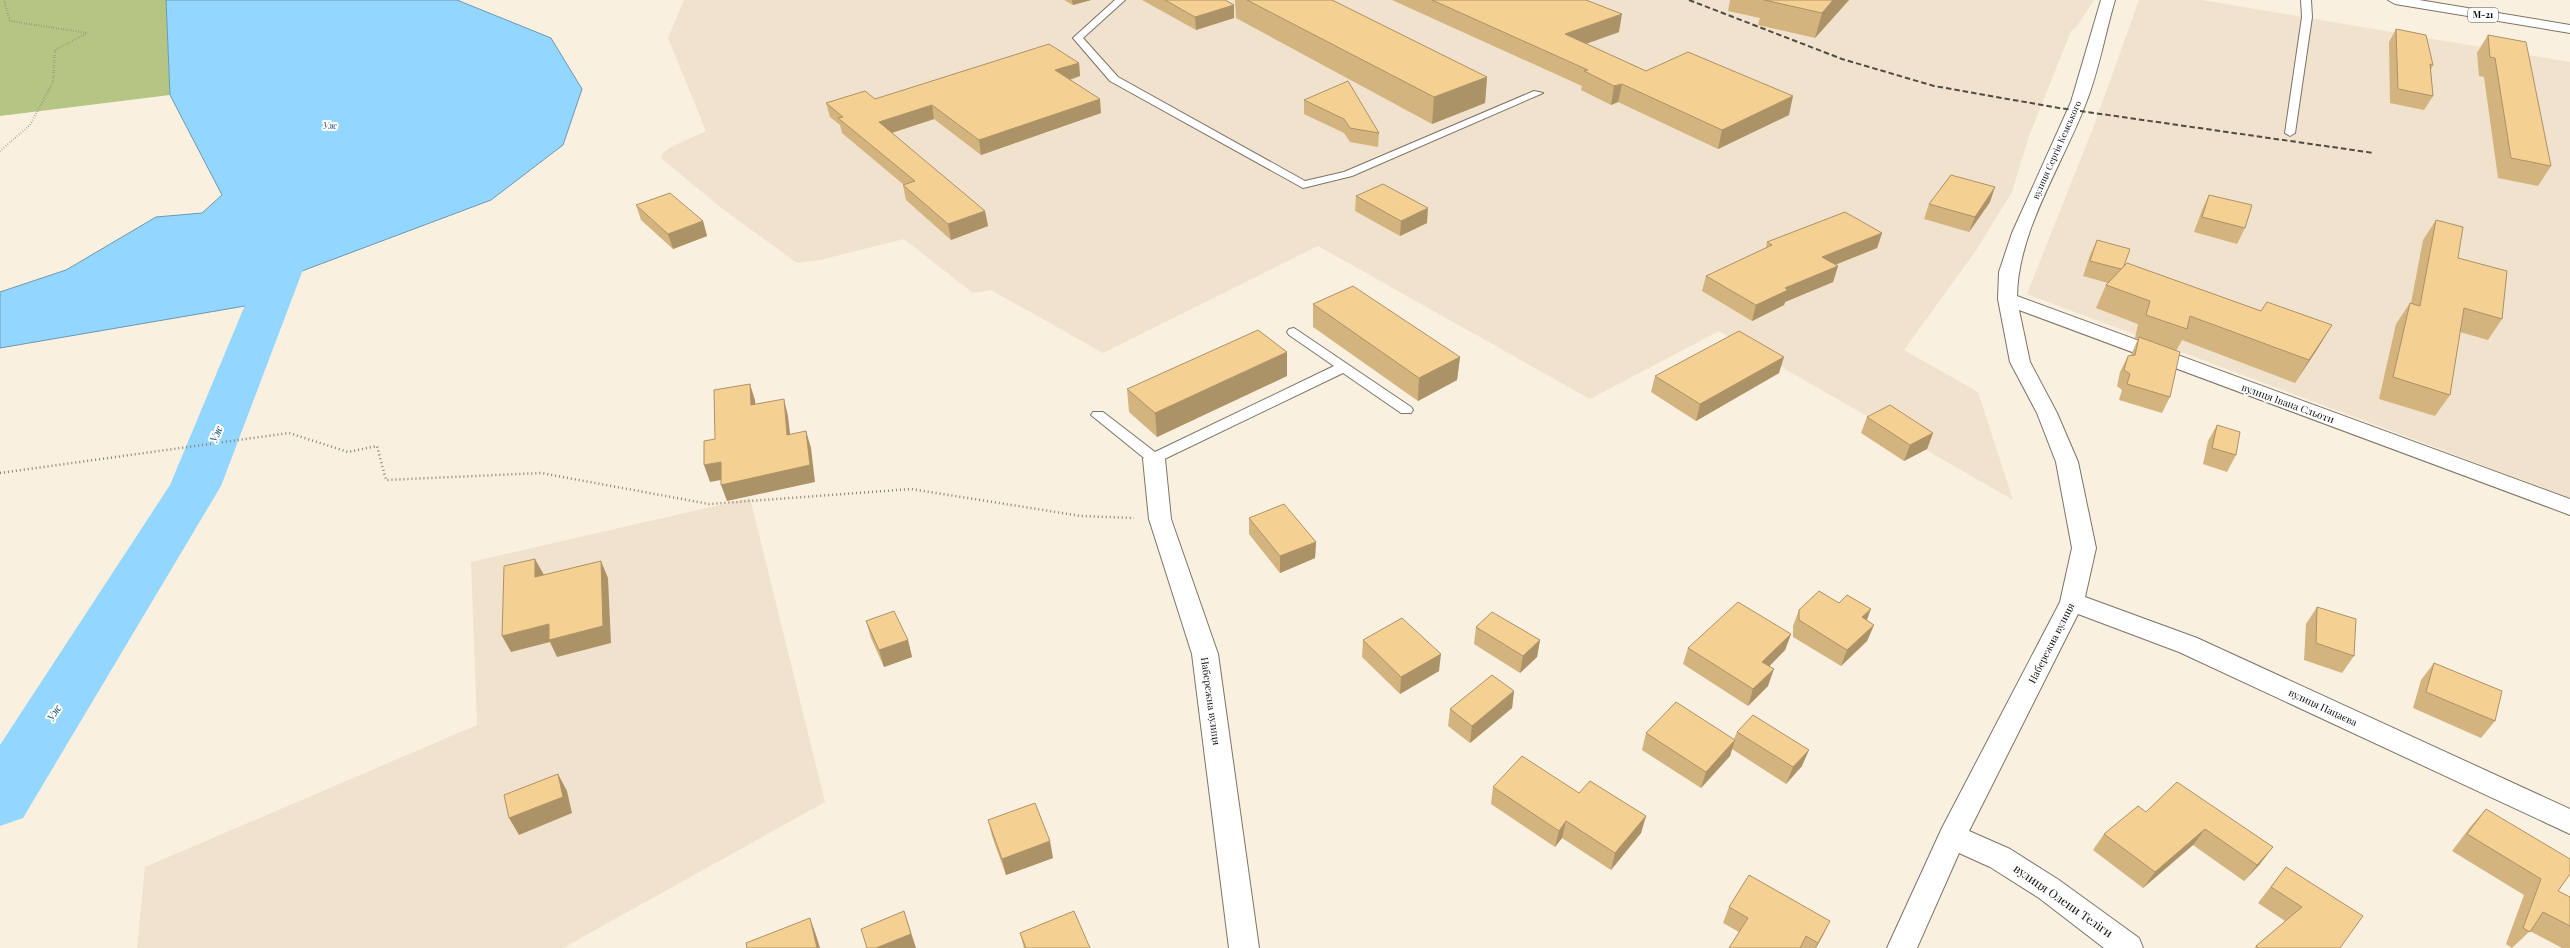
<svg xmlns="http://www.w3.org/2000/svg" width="2570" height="948" font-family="'Playfair Display',serif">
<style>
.built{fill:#f0e2cc}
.forest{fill:#b4c584}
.water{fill:#93d6ff;stroke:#6b99b5}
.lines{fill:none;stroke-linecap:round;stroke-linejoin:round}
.river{fill:#93d6ff;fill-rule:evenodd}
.service-casing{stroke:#7d7467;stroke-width:2}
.minor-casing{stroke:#7d7467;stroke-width:2}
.trunk-casing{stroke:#7d7467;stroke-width:2}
.path-far1{stroke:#878176;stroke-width:2;stroke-dasharray:0.5 2;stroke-linecap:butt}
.path{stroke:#878176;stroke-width:2.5;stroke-dasharray:1 3;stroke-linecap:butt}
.service{fill:#fff;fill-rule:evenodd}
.minor{fill:#fff;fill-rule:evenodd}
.trunk{fill:#fff;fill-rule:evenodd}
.rail{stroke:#504b44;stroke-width:2;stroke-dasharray:5.5 3;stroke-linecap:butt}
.wall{fill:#d3b37e}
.shaded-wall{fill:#ac9267}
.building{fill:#f5d093;stroke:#ac9267}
.labels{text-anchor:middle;stroke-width:4;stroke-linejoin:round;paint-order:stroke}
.shield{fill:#fff;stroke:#565451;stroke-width:1}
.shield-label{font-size:9px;font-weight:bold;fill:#0e0b07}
.far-water-label{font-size:9px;font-style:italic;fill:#235672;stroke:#fff}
.far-street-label{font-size:9px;fill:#0e0b07;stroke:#fff}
.street-label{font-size:10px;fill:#0e0b07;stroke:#fff}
.water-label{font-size:11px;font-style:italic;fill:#235672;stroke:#fff}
.near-street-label{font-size:12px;fill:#0e0b07;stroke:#fff}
</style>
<rect width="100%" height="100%" fill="#faf0e0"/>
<!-- built -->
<path class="built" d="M684,0H2094L2075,29L2071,31L2029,136L2012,192L1977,249L1904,350L1978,392L2013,500L1719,331L1590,399L1318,246L1103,353L991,290L973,293L904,239L820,260L797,263L724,210L662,159V154L669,148L706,131L668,38Z
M2139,0H2202L2570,62V498L2027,294L2093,128Z
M750,498L825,802L563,948H137L145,867L477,725L471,562Z"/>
<!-- forest -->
<path class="forest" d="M0,0H166L170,95L0,116Z"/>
<!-- water -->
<path class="water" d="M166,0H457L551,38L582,89L563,145L491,200L294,274L286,299L0,348V292L66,270L156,217L202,213L222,195L170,95Z"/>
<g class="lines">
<!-- river -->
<path class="river" d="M294,226L309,229L315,238L221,486L23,818L0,826V745L170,485L273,238L279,229Z"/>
<!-- service casing -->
<g class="service-casing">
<path id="service" d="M1115,0H1125L1083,38L1118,77L1305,181L1344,172L1534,91L1543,93L1352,176L1303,188L1110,81L1073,38Z
M2301,0H2311L2312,17L2295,133L2290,136L2285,133L2302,17Z
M1294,328L1411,407L1413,410L1411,413H1401L1343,373L1154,464L1149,462L1091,415L1093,412H1103L1155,452L1334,366L1289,335L1287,332L1289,329Z"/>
</g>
<!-- minor casing -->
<g class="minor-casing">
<path id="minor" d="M2101,0H2115C2105,34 2099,70 2086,103C2063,164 2018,230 2017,296L2570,499V515L2019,310L2030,362L2057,413L2078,462L2096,548L2085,597L2197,638L2570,809V834L2179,652L2078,614L1969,831L2010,849L2059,880L2139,938L2143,948H2104L2039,898L1990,867L1959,853L1917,948H1887L1942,828L2060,602L2072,548L2056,462L2037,413L2010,362L1998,299L1999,272L2012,233L2071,102Z
M1154,452L1162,454L1165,459L1171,519L1218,654L1259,948H1229L1192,654L1149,519L1143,459L1146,454Z"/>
</g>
<!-- trunk casing -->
<g class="trunk-casing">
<path id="trunk" d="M2388,0H2419L2570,25V33L2395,4Z"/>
</g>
<!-- path-far1 -->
<path class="path-far1" d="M0,151L30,125L53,82L55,50L87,33L10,21L4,0"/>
<!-- path -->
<path class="path" d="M0,473L289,433L348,452L377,446L386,480L541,473L709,504L911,489L1081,516L1134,518"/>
<!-- service -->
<use href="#service" class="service"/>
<!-- minor -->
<use href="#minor" class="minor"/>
<!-- trunk -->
<use href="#trunk" class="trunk"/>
<!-- rail -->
<path class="rail" d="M1689,0L1842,59L1934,86L2059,108L2374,153"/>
</g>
<!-- wall -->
<path class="wall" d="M1064,0H1091L1073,5Z
M1142,0H1225L1234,18L1196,30Z
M1235,0H1332L1487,77L1485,103L1432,124L1236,18Z
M1392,0H1586L1619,32L1586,44L1646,71L1789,115L1718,149L1618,102L1611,105L1581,90L1582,86Z
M1730,0H1849L1815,38L1758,25L1760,18L1728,11Z
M2396,29L2433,65L2431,70L2433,96L2424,110L2390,103L2389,42Z
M2488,35L2551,166L2538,186L2498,178L2484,77L2479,76L2477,53Z
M1079,63L1080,76L1070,80L1101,113L981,155L934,119L892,133L985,211L988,226L951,240L906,200L903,185H904L842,133L840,125L830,117L826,103L875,99Z
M1304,100L1379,133L1378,147L1350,142L1344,133L1304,114Z
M2209,195L2245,228L2237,244L2194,232L2202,210Z
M1356,196L1427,223L1400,236L1355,211Z
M1990,202L1969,232L1924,219L1929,204Z
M636,205L703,221L707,236L673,249L641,220Z
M2436,220L2458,258L2502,319L2488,340L2460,332L2450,395L2435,416L2379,399L2396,324L2410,303H2411L2423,240Z
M1882,233L1877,248L1835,265L1838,266L1833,282L1785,302L1784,305L1752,321L1702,291L1706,276L1766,248L1767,242Z
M2097,240L2124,266L2261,311L2332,325L2318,348L2295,383L2182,340L2176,351L2170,397L2162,413L2119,400L2122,390L2117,386L2120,372L2128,356L2131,355L2138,339L2135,338L2138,324L2096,308L2106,285L2108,283L2083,276L2090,255Z
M1313,304L1460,357L1457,380L1418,401L1313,327Z
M1779,373L1696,421L1651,392L1655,376Z
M1287,376L1157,437L1129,412L1127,389Z
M1867,417L1933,433L1927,449L1904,461L1861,433Z
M2217,425L2236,455L2227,472L2203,464L2208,441Z
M1249,518L1316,542L1315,558L1280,573L1249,534Z
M2317,607L2354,656L2342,673L2304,660L2306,624Z
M1799,610L1867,620L1874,625L1867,641L1841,666L1793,637V626Z
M866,621L908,640L912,657L884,667L871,638Z
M1476,627L1540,640L1537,657L1520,673L1474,644Z
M1791,634L1785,650L1769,666L1768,686L1748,706L1683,664L1688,648Z
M1363,640L1439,671L1400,694L1362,657Z
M2434,663L2495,721L2481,738L2413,708L2421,680Z
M1514,691L1512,708L1470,743L1448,726L1450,709Z
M1737,732L1802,766L1786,784L1732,749L1730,756L1701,788L1642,750L1646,733L1734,739Z
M2177,782L2260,864L2244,881L2193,845L2143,888L2093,850L2104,834L2146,812Z
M1493,787L1579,793L1646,816L1641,833L1611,870L1562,838L1555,847L1491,804Z
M2486,809L2558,891L2570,897V948H2562L2530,931L2512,948L2506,944L2524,895L2452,851L2471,826Z
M988,820L1053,858L1006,875L992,836Z
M2286,867L2340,948H2254L2285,921L2258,903Z
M1729,907L1830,921L1822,937L1816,948H1729L1739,932L1723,923Z
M1020,933L1090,948H1024Z"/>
<!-- shaded-wall -->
<path class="shaded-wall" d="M1072,0H1091L1073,5Z
M1833,0H1849L1815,38L1822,13Z
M1234,5V18L1196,30L1195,17Z
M1622,14L1619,32L1563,52L1565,34Z
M1079,63L1080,76L1056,84L1055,70Z
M1487,77L1485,103L1432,124L1434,97Z
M1622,84L1618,102L1611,105L1614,86Z
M1793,96L1789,115L1718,149L1722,130Z
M1100,99L1101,113L981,155L979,140Z
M932,105L934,119L882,136L879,122Z
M1995,187L1990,202L1969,232L1975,217Z
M1428,208L1427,223L1400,236L1401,221Z
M985,211L988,226L951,240L948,224Z
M703,221L707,236L673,249L668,234Z
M1882,233L1877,248L1817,272L1822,257Z
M1838,266L1833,282L1785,302L1784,305L1752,321L1756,305L1785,288Z
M2332,325L2318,348L2295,383L2309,360Z
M1287,352V376L1157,437L1155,413Z
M1460,357L1457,380L1418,401L1419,378Z
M1784,357L1779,373L1696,421L1700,404Z
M750,384L755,400L757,422L751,405Z
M784,399L788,416L792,451L787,435Z
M806,431L811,448L815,482L727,501L721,485Z
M1933,433L1927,449L1904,461L1910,445Z
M721,462L726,479L710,482L704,465Z
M1316,542L1315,558L1280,573V556Z
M535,559L544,575L535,577Z
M601,561L608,578L611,643L557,657L550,642L511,652L502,636L549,624Z
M1871,609L1865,625L1862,617Z
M1874,625L1867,641L1841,666L1847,650Z
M1791,634L1785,650L1757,679L1762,662Z
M908,640L912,657L884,667L879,650Z
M1540,640L1537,657L1520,673L1523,656Z
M1441,654L1439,671L1400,694L1401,677Z
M1774,669L1768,686L1748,706L1753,689Z
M1514,691L1512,708L1470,743L1472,726Z
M1735,740L1730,756L1701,788L1706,772Z
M1809,750L1802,766L1786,784L1793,767Z
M558,774L567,791L572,813L519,835L509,818Z
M1646,816L1641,833L1611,870L1615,853Z
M1566,821L1562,838L1555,847L1559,831Z
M2205,829L2193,845L2143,888L2155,872Z
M1050,841L1053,858L1006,875L1002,859Z
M2273,847L2260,864L2244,881L2257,865Z
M904,911L916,948H876Z
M810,918L816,935L820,948H817Z
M1830,921L1822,937L1816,948H1815Z"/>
<!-- building -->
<path class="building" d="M1165,0H1225L1234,5L1195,17Z
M1247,0H1332L1487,77L1434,97Z
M1432,0H1586L1622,14L1565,34L1646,71L1688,52L1793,96L1722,130L1622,84L1614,86L1584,71L1588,70Z
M1764,0H1833L1822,13Z
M2396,29L2426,35L2433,65L2430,64L2433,96L2398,89Z
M2488,35L2526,42L2551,166L2511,158L2495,58L2490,57Z
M1049,44L1079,63L1055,70L1100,99L979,140L932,105L879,122L985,211L948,224L903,185L915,181L838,118L843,117L826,103L865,91L875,99Z
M1348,81L1379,133L1350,128L1344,119L1304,100Z
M1951,175L1995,187L1975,217L1929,204Z
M1383,184L1428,208L1401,221L1356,196Z
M670,193L703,221L668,234L636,205Z
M2209,195L2252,205L2245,228L2202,217Z
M1845,212L1882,233L1822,257L1838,266L1785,288L1788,290L1756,305L1706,276L1772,245L1767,242Z
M2436,220L2463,227L2458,258L2507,271L2502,319L2464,308L2450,395L2393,377L2410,303L2420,306Z
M2097,240L2130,249L2124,266L2121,269L2090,261Z
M2127,263L2261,311L2267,302L2332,325L2309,360L2190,316L2187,329L2146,315L2150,301L2106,285Z
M1353,286L1460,357L1419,378L1313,304Z
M1258,330L1287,352L1155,413L1127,389Z
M1739,331L1784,357L1700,404L1655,376Z
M2139,337L2180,352L2170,397L2127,384L2130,374L2124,370L2128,356L2135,355Z
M750,384L751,405L784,399L787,435L806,431L810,465L721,485V462L704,465V441L715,439L714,390Z
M1890,405L1933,433L1910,445L1867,417Z
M2217,425L2240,432L2236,455L2212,448Z
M1284,504L1316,542L1280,556L1249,518Z
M535,559V577L601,561L603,626L549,640V624L502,636L504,566Z
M1819,591L1839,603L1847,595L1871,609L1862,617L1874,625L1847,650L1799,620V610Z
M1738,602L1791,634L1762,662L1774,669L1753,689L1688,648Z
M2317,607L2356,619L2354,656L2316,643Z
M894,611L908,640L879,650L866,621Z
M1492,612L1540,640L1523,656L1476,627Z
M1402,618L1441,654L1401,677L1363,640Z
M2434,663L2502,691L2495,721L2426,692Z
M1492,675L1514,691L1472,726L1450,709Z
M1676,702L1735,740L1706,772L1646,733Z
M1753,715L1809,750L1793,767L1737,732Z
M1522,756L1579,793L1590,781L1646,816L1615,853L1566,821L1559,831L1493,787Z
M558,774L563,797L509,818L504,795Z
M2177,782L2273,847L2257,865L2205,829L2155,872L2104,834L2138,806L2146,812Z
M1035,803L1050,841L1002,859L988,820Z
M2486,809L2570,859V874L2558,891L2570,897V926L2543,912L2530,932L2523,928L2541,879L2467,834Z
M2286,867L2363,916L2340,948H2259L2256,946L2302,907L2271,887Z
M1749,875L1830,921L1818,943L1806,936L1800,948H1729L1748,918L1729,907Z
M904,911L911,934L876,948H867L861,929Z
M1074,911L1090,948H1026L1020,933Z
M810,918L817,948H747L746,943Z"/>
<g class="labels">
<!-- shield labels -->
<rect class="shield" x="2468" y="8" width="30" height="14" rx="3"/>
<g class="shield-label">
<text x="2483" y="18">М-21</text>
</g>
<!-- far-water labels -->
<g class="far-water-label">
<text x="330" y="129">Уж</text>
</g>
<!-- far-street labels -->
<g class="far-street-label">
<text transform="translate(2057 150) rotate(-66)" y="3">вулиця Сергія Кемського</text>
</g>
<!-- street labels -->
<g class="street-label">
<text transform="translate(2288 403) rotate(20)" y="4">вулиця Івана Сльоти</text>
<text transform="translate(2051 643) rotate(-63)" y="4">Набережна вулиця</text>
<text transform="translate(1211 701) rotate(82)" y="4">Набережна вулиця</text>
<text transform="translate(2323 707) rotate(25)" y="4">вулиця Пацаєва</text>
</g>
<!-- water labels -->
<g class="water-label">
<text transform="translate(216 434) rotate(-68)" y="4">Уж</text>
<text transform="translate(54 713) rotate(-58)" y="4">Уж</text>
</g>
<!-- near-street labels -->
<g class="near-street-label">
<text transform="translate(2063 901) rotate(35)" y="4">вулиця Олени Теліги</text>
</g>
</g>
</svg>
